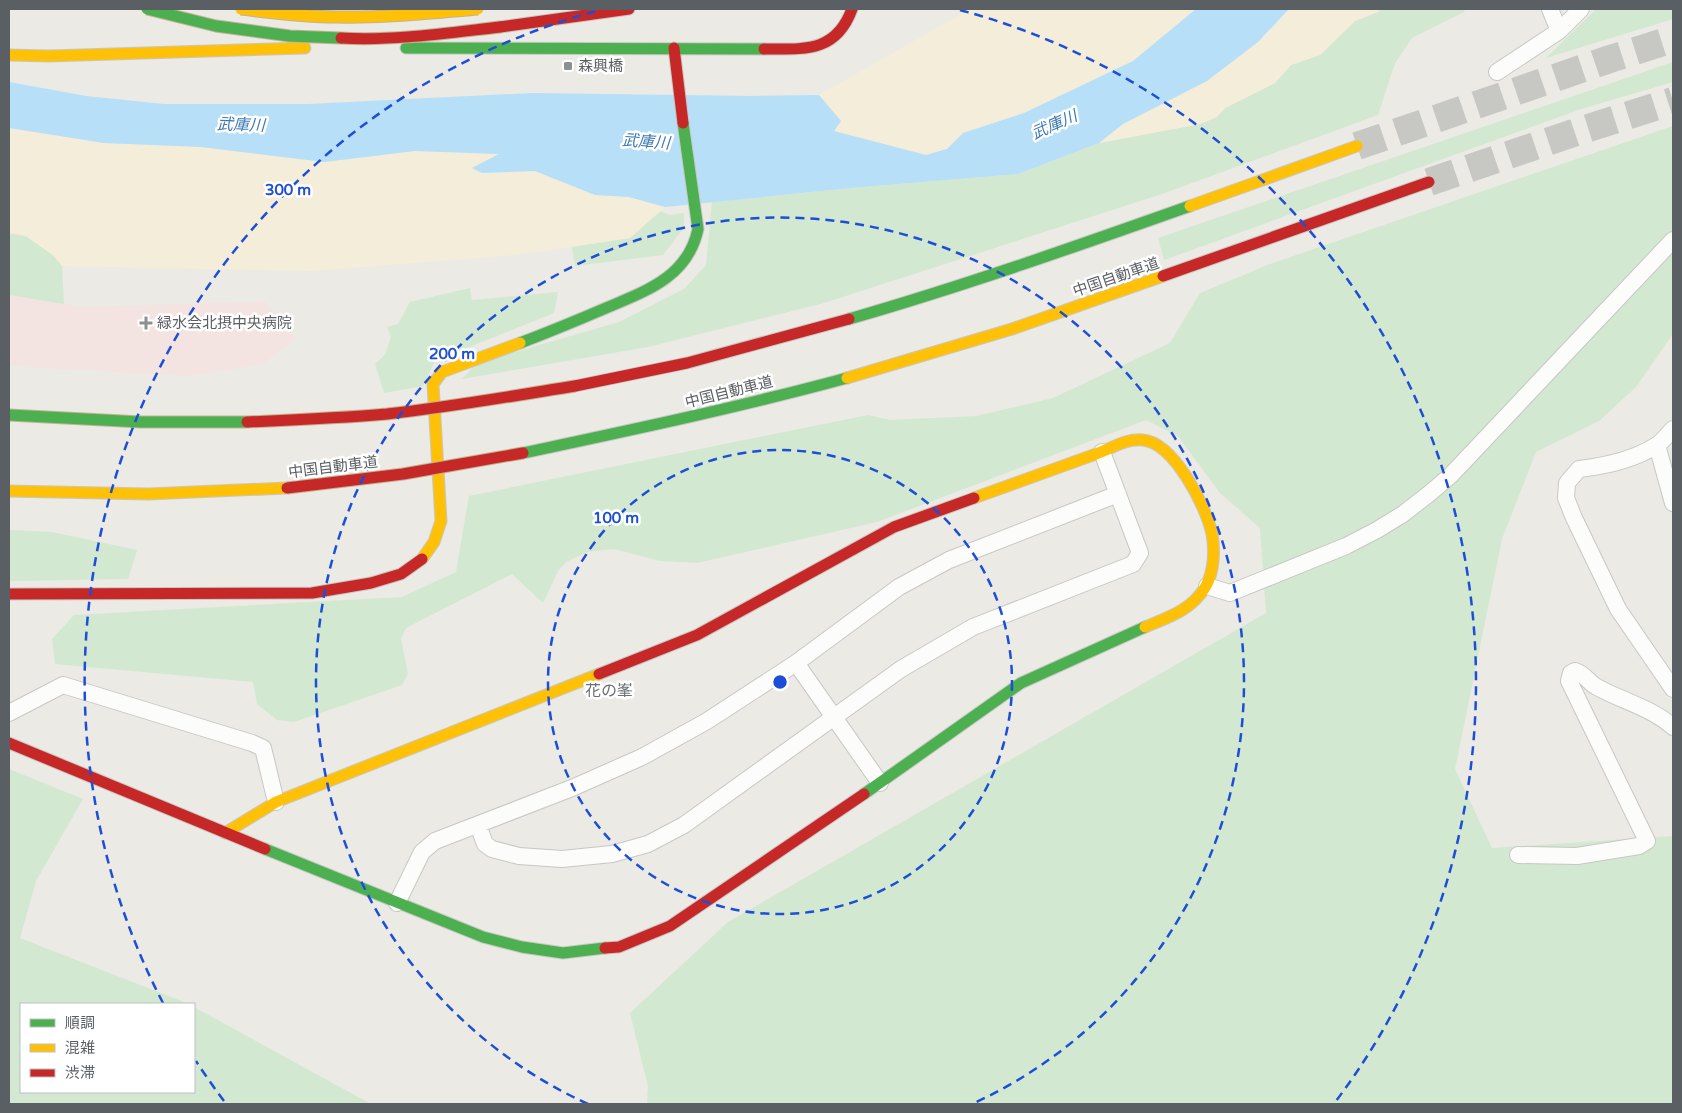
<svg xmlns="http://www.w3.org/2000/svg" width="1682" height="1113" font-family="'Varela Round','Noto Sans JP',sans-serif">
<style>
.medical{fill:#f4e4e1}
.green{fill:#d3e8d0}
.sand{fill:#f4edd9}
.water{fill:#b7dff7}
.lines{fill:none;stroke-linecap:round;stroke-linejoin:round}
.highway-tunnel{stroke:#c7c7c4;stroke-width:28;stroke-dasharray:28 14;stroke-linecap:butt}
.street-casing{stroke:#c7c7c5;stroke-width:18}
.fast-casing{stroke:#c7c7c5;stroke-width:13}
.slow-casing{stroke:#c7c7c5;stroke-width:13}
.jam-casing{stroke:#c7c7c5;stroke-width:13}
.street{stroke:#fcfcfb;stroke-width:16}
.fast{stroke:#4caf50;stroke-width:11}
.slow{stroke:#ffc107;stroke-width:11}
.jam{stroke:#c62828;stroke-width:11}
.fast-bridge-casing{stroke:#c3b292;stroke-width:13;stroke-linecap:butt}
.slow-bridge-casing{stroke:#c3b292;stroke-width:13;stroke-linecap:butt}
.jam-bridge-casing{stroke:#c3b292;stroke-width:13;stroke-linecap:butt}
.fast-bridge{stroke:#4caf50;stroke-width:11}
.slow-bridge{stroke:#ffc107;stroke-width:11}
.jam-bridge{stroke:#c62828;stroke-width:11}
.ring{fill:none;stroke:#1d4ed8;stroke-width:2.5;stroke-dasharray:9 6}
.poi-dot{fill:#8d9090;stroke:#fff;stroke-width:2}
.labels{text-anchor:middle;stroke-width:5;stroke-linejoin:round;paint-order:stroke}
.poi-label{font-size:15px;fill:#5a5f63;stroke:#fff;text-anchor:start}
.street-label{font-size:15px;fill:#5a5f63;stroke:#fff}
.water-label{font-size:16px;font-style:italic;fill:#3c7ab3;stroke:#fff}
.neighbourhood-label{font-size:16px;fill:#6b7175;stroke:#fff}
.centre{fill:#1d4ed8;stroke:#fff;stroke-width:2.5}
.ring-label{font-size:15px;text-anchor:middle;font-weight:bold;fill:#1d4ed8;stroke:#fff;stroke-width:5;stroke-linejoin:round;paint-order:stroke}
</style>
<rect width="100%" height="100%" fill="#ebeae5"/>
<!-- medical -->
<path class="medical" d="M9,295L83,307L264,301L296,338L263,364L190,376L20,367L9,365Z"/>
<!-- green -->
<path class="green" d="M1381,9H1465L1464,12L1412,38L1395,63L1378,115L1162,194L824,303L648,347L462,379L477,363L619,322L684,289L706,265L712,202L851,188L1018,174L1099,143L1200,124L1217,117L1225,108L1275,83L1291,65L1320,55L1355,21L1378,12Z
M1596,9H1673V19L1546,58Z
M1673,62V82L1581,109L1164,260L1158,238Z
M1673,126V334L1636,387L1599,421L1536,452L1502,539L1455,769L1492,848L1673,836V1104H647L648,1086L630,1013L728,922L1266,613L1260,528L1220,493L1178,436L1146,420L877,522L697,563L660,561L614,549L587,552L566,562L558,571L543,603L512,574L406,628L401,639L408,674L402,685L294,722L277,720L257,704L253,682L55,664L52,639L74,615L402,597L456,572L469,496L868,415L890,420L976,416L1053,398L1170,343L1200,293L1270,264Z
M660,211L670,215L684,213V228L663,255L575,266L572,247L630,238Z
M9,233L26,236L54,256L62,266L64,304L9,295Z
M470,288L472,300L558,292L554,313L435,361L423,386L384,393L375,364L385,355L391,337L387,327L398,324L410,302Z
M9,530L52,532L137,550L128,579L9,581Z
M9,769L83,799L36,881L20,938L189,1004H21V1092H194V1007L371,1104H9Z"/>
<!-- sand -->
<path class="sand" d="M970,9H1196L1133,61L1024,113L964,133L947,149L926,155L834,131L840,121L819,95Z
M1289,9H1381L1378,12L1355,21L1320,55L1291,65L1275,83L1225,108L1217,117L1200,124L1099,143L1123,124L1258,42Z
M9,128L104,143L201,147L324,162L415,151L500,154L472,167L482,173L535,171L595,195L629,197L665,207L630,238L515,255L312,271L62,266L54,256L26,236L9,233Z"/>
<!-- water -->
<path class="water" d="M1196,9H1289L1258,42L1207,81L1123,124L1099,143L1018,174L851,188L665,207L629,197L595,195L535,171L482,173L472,168L499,154L415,151L324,162L201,147L104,143L9,128V82L86,96L164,104H308L533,93L752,96L819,95L841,121L834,131L926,155L947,149L963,133L1024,113L1133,61Z"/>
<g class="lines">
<!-- highway-tunnel -->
<path class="highway-tunnel" d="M1357,146L1610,59L1673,39
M1429,182L1582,130L1673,101"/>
<!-- street casing -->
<g class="street-casing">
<path id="street" d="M1559,31L1581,9
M1497,72L1559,31L1550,9
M1673,429C1668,434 1663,441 1657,445C1634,460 1605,466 1579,469L1567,483L1566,498L1574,518L1618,609L1673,689
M1657,445L1673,503
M1207,586L1230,593L1346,546L1377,530L1403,514L1430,493L1451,475L1673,240
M796,663L880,783
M9,713L63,685L252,743L263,748L276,802
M478,825L485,844L492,849L519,856L562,859L612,854L648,844L684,825L901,669L973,627L1133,564L1140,553L1102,452
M1518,855L1577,856L1639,846L1647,841L1569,681L1571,673L1575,671C1585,674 1589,683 1597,687C1622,701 1652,708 1673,727
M397,903L422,852L435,841L572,788L642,757L707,721L796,663L899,587L949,560L1118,494"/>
</g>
<!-- fast casing -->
<g class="fast-casing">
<path id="fast" d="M406,48L764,49
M849,319C964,286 1077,246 1190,206
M520,343C549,332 578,320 606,308C646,291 688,277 698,229L683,123
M523,453C631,430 740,407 847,378
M864,794L1021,683L1145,627
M265,849L483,937L522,947L563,953L605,948"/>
</g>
<!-- slow casing -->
<g class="slow-casing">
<path id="slow" d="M9,55L49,56L305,48
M1190,206L1357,146
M847,378L1012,329L1163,276
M9,491L148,494L287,488
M974,498C1015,483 1055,469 1096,454C1111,449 1126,438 1143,440C1174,443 1206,506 1212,534C1215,550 1214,571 1206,586C1192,610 1169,617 1145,627
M422,559L434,542L441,521L433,384L442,372L520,343
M225,833L276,802L599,674"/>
</g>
<!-- jam casing -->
<g class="jam-casing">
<path id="jam" d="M500,27L629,9
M674,48L683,123
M764,49C804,49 836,53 852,9
M1163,276L1429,182
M575,386L687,363L849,319
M9,594L312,593L371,583L401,574L422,559
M599,674L697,635L894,527L974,498
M9,743L265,849
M605,948L619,947L670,926L864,794"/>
</g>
<!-- street -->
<use href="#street" class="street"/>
<!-- fast -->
<use href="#fast" class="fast"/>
<!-- slow -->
<use href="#slow" class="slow"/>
<!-- jam -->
<use href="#jam" class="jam"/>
<!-- fast-bridge casing -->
<g class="fast-bridge-casing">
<path id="fast-bridge" d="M147,9L216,26L290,36L341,38
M9,415L141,422H247"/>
</g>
<!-- slow-bridge casing -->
<g class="slow-bridge-casing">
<path id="slow-bridge" d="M241,9C273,13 304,17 336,17C384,18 431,13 478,9"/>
</g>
<!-- jam-bridge casing -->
<g class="jam-bridge-casing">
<path id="jam-bridge" d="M341,38C394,41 447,33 500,27
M247,422C294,420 341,418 387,414C450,407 513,396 575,386
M287,488L403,474L523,453"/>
</g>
<!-- fast-bridge -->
<use href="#fast-bridge" class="fast-bridge"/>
<!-- slow-bridge -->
<use href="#slow-bridge" class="slow-bridge"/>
<!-- jam-bridge -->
<use href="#jam-bridge" class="jam-bridge"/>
</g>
<!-- distance rings -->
<g class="ring">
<circle cx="780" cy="682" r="232"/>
<path d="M588 1104A464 464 0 1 1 972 1104"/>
<path d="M224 1101A696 696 0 0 1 196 1061M163 1003A696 696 0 0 1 600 10M960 10A696 696 0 0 1 1336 1101"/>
</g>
<!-- markers -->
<g class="poi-dot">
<rect x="563" y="61" width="10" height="10" rx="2.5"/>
<path d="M143.5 315.5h5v5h5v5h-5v5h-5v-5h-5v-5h5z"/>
</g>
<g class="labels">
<!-- poi labels -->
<g class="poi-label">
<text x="578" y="71">森興橋</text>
<text x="157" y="328">緑水会北摂中央病院</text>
</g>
<!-- street labels -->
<g class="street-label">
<text transform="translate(1116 277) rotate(-19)" y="5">中国自動車道</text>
<text transform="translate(729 392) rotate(-14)" y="5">中国自動車道</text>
<text transform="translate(333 467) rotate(-7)" y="5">中国自動車道</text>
</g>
<!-- water labels -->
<g class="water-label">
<text transform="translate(241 124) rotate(2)" y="6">武庫川</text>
<text transform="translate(1054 124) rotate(-24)" y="6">武庫川</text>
<text transform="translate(646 141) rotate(4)" y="6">武庫川</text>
</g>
<!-- neighbourhood labels -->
<g class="neighbourhood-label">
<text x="609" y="696">花の峯</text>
</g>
</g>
<circle cx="780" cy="682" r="8" class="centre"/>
<g class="ring-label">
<text x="288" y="195">300 m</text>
<text x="452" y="359">200 m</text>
<text x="616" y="523">100 m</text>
</g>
<!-- border -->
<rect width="1682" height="1113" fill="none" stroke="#5a5f63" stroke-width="20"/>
<!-- legend -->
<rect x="20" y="1003" width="175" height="90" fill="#ffffff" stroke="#bdbfc1"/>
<rect x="30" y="1019" width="25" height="8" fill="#4caf50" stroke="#bdbfc1"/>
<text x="65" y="1028" font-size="15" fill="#5a5f63">順調</text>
<rect x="30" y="1044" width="25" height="8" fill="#ffc107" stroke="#bdbfc1"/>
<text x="65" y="1053" font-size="15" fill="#5a5f63">混雑</text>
<rect x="30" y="1069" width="25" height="8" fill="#c62828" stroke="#bdbfc1"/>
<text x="65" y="1078" font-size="15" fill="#5a5f63">渋滞</text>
</svg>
